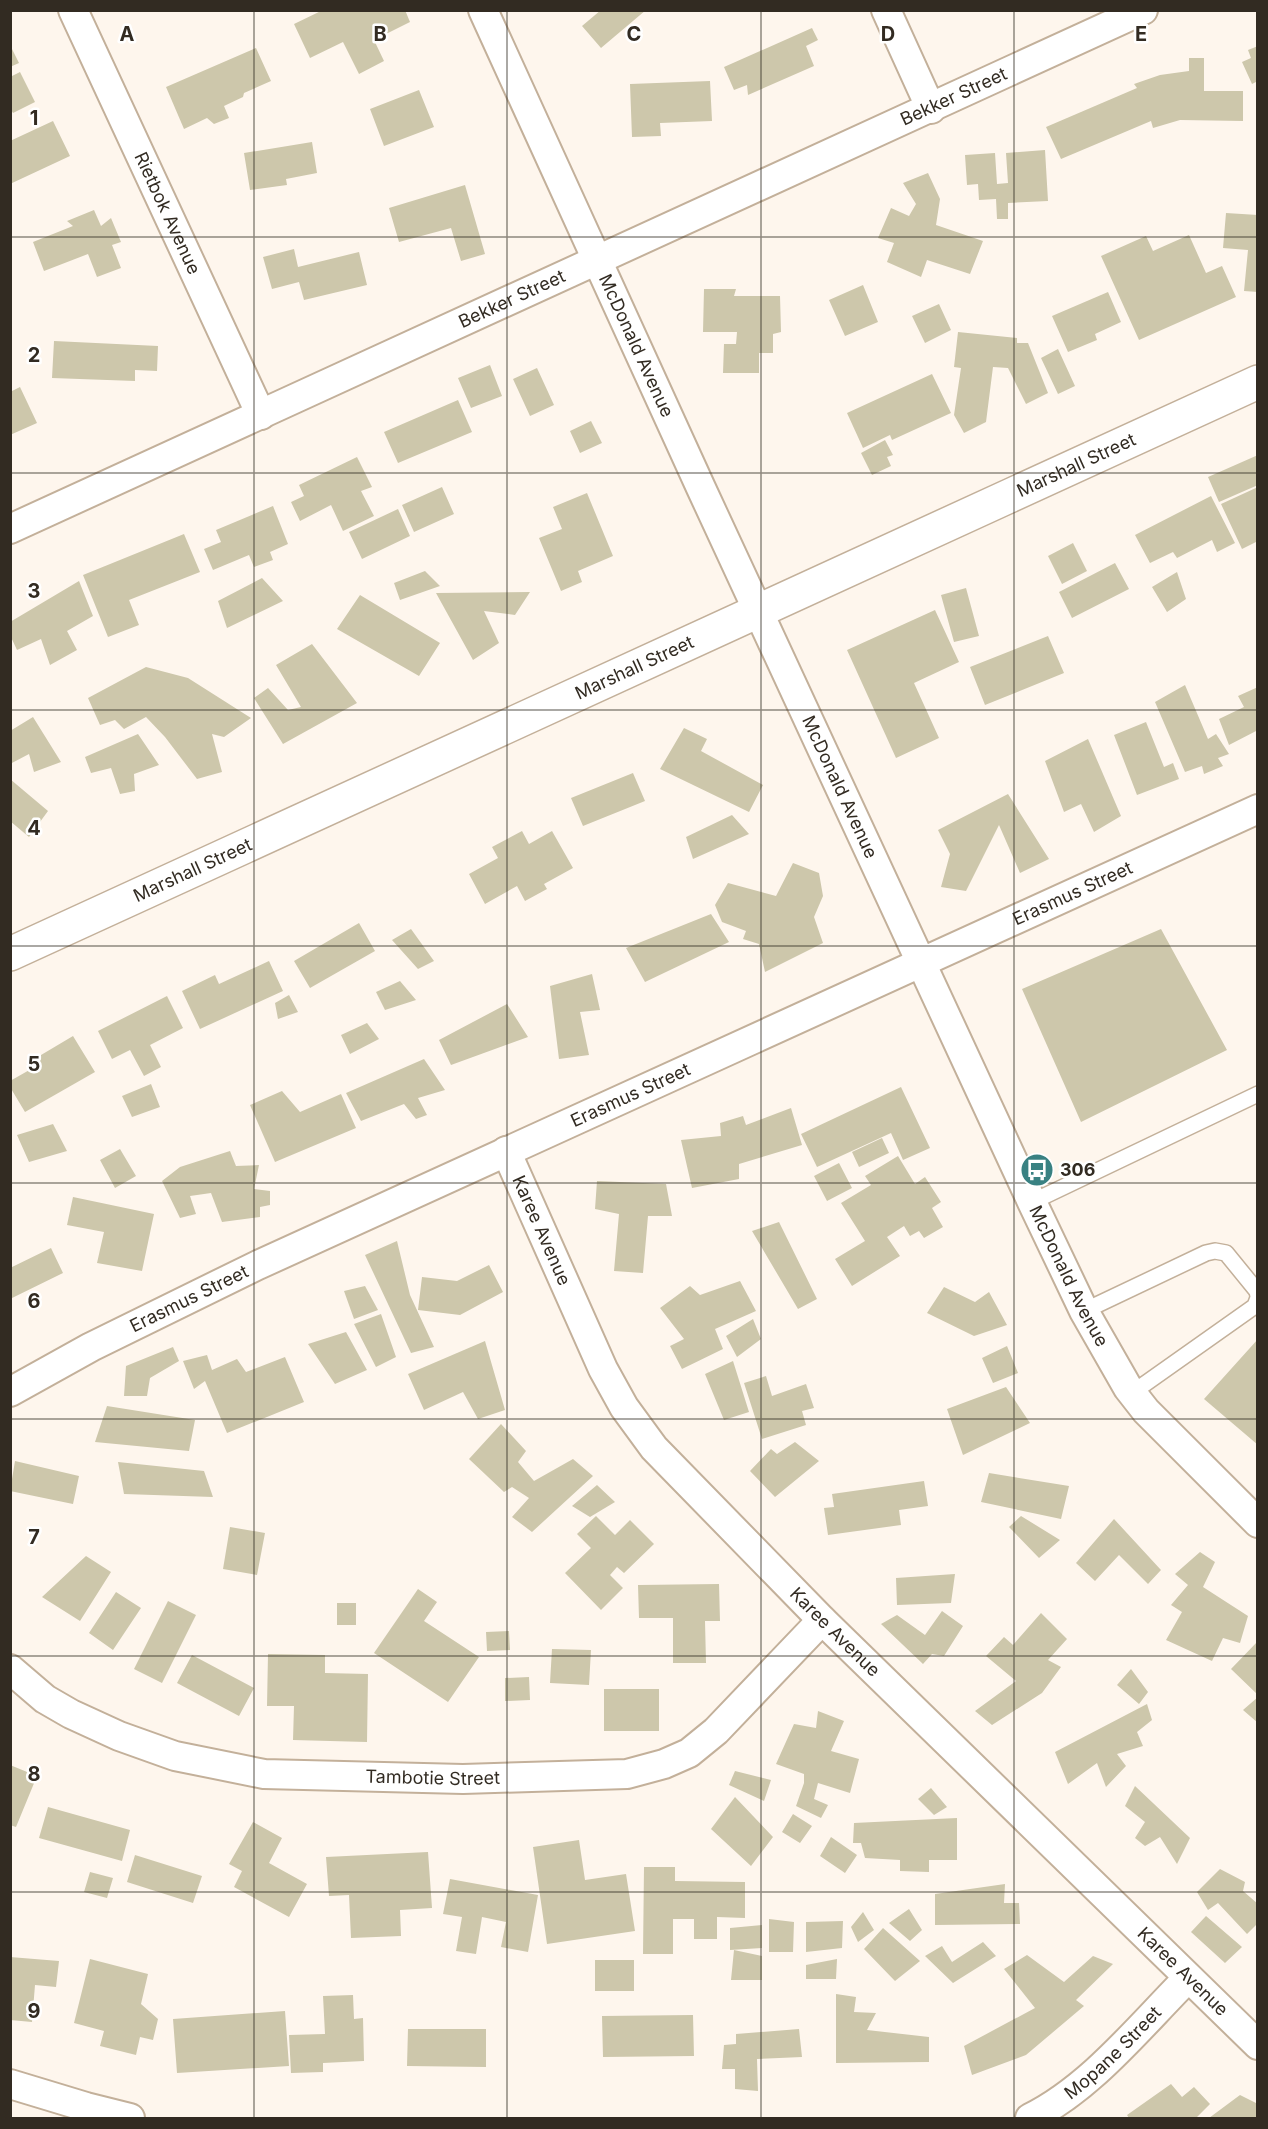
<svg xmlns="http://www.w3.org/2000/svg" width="1268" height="2129" font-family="Inter,sans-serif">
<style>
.building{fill:#cdc7ab}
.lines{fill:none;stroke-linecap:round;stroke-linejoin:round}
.service-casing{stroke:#c3b09a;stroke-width:18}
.minor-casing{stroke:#c3b09a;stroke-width:32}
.tertiary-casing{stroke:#c3b09a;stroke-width:36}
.service{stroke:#fff;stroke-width:15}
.minor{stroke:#fff;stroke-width:28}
.tertiary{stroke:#fff;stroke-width:33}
.grid{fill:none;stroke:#322b22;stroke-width:1.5;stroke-opacity:0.55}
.labels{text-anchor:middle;stroke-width:5;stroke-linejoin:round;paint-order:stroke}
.street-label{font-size:18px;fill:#322b22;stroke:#fff}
.poi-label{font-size:18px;font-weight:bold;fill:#322b22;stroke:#fff;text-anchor:start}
.grid-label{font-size:20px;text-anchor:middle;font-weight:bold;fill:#322b22;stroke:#fff;stroke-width:5;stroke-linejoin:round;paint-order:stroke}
</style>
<rect width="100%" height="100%" fill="#fef6ed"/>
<!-- building -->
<path class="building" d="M323,10H405L410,22L374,40L384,61L359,74L343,42L310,58L294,24Z
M601,10H646L601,48L582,26Z
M812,28L818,40L806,46L814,66L748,95L747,85L734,90L724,67Z
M10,45L19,63L10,67Z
M1258,46V81L1252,84L1242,62L1251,58L1248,50Z
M256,48L271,81L244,93L243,97L224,106L229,118L214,124L207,118L184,129L166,87Z
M1189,58H1204V91H1243V121L1180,120L1153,128L1151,121L1061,159L1046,127L1137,88L1134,84L1160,75L1189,71Z
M20,72L35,102L13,113L10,108V77Z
M710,81L712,121L660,123L661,136L632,137L630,84Z
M419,90L434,127L384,146L370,109Z
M53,121L70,156L10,184V141Z
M312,142L317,173L286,179L287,185L250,190L244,153Z
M1045,150L1048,201L1008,203V219H997L996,199L979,200L978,184L967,185L965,155L995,153L997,184L1008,183L1006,153Z
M928,173L940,199L936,225L983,241L970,274L927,260L921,277L887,262L894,243L878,238L891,208L909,216L916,204L903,183Z
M465,185L485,254L461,261L451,228L399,242L389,208Z
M94,210L101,226L111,218L121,242L112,245L121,268L97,277L88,254L44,271L33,242L73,226L67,221Z
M1226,213L1258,215V292L1244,291L1248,250L1223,248Z
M1189,235L1206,273L1222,266L1236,297L1139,340L1101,256L1146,236L1153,251Z
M294,249L298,267L359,252L367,285L304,300L299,282L272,289L263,257Z
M863,285L878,322L845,336L829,300Z
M704,289H736L734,296H780L781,332L773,334V353H759V373H723L724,344H736L737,332H703Z
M1108,292L1121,322L1095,334L1097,340L1068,352L1052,316Z
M939,304L951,330L925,343L912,316Z
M958,332L1017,338V343H1028L1048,393L1026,404L1008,368L993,367L986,422L964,433L954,415L961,368L954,367Z
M54,341L158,346L157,371L135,370V381L52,378Z
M1058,349L1075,386L1058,394L1041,358Z
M490,365L502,396L471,408L458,378Z
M537,368L554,405L530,416L513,379Z
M932,374L951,413L892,440L890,435L863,448L847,413Z
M20,387L37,423L10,435V392Z
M458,400L472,432L398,463L384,432Z
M591,421L602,443L580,453L570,431Z
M885,440L893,455L887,457L891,466L872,475L861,453Z
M1258,455V485L1219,502L1208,477Z
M357,457L372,487L361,491L374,516L343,531L331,505L300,521L291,502L304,496L299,485Z
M442,487L454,514L414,532L402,505Z
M1258,487V541L1242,549L1221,504Z
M587,493L613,556L578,571L582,582L561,591L539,538L562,529L553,507Z
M1211,496L1235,543L1217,552L1212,540L1177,558L1173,552L1150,563L1135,535Z
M273,506L288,544L270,552L273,560L254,567L249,555L213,570L204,549L221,542L216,530Z
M398,509L410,536L362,559L349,532Z
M184,534L200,572L129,600L139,625L108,637L83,575Z
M1073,543L1087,571L1062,584L1048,556Z
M1115,563L1129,589L1072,618L1059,592Z
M425,571L440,586L400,600L394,583Z
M1177,572L1186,599L1167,612L1152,587Z
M262,578L283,601L227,628L218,601Z
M79,581L93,616L67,631L77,650L50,665L41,639L17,650L10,635V622Z
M966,588L979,636L954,642L941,595Z
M530,592L515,615L484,611L499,643L473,660L436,593Z
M360,595L440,643L419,676L337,629Z
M935,610L959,662L914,683L939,738L896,758L847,650Z
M1048,636L1064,673L985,705L970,667Z
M312,644L357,703L283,744L254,698L268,688L288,710L301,707L276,665Z
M146,667L188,678L251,718L224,737L212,734L222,772L197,779L165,737L146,717L124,729L115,720L100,725L88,698Z
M1185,685L1208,739L1216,734L1229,754L1218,758L1223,766L1204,774L1202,766L1185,772L1155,702Z
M1258,687V730L1229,745L1219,719L1244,707L1238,696Z
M33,717L61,762L34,772L29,754L10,764V731Z
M1146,722L1164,767L1173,763L1179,779L1137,795L1114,735Z
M684,728L707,739L701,751L763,785L749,812L660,769Z
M138,734L159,765L134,774L135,791L120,794L111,768L91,773L85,757Z
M1088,739L1121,816L1094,832L1081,804L1064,812L1045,761Z
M633,773L645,801L583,826L571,798Z
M10,779L48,811L29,837L10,821Z
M1008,794L1049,859L1020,873L999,825L966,891L941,887L950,854L938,830Z
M732,815L749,834L693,859L686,837Z
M522,831L529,844L552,831L573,868L544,884L547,889L525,901L517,886L485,904L469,874L498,858L492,847Z
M793,863L819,873L823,896L814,917L823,943L765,972L759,944L743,939L746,931L722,922L715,905L728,883L776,896Z
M711,914L729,942L645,982L626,948Z
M359,923L375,951L310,988L294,961Z
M411,929L434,961L418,969L392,940Z
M1161,929L1227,1050L1081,1122L1022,989Z
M269,961L283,991L200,1029L182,991L215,975L219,984Z
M592,974L600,1010L580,1012L589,1055L559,1059L550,986Z
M400,981L416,1000L385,1010L376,992Z
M289,995L298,1012L278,1019L275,1003Z
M167,996L183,1028L150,1045L161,1067L144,1076L130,1050L112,1059L98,1031Z
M507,1004L528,1037L451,1065L439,1040Z
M367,1023L379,1039L350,1054L341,1035Z
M73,1036L95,1072L25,1112L10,1087V1081L40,1064L36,1058Z
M424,1059L445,1090L418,1098L427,1115L416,1119L404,1104L361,1121L346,1093Z
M151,1084L160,1107L132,1117L122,1096Z
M901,1087L930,1148L903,1160L891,1133L817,1167L801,1134Z
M282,1091L300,1112L341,1094L356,1128L275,1162L250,1105Z
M791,1108L802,1145L739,1164V1179L692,1188L681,1140L721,1136L720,1123L743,1116L746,1125Z
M53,1124L67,1151L29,1162L17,1135Z
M882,1138L889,1153L859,1167L852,1152Z
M120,1149L136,1176L115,1188L100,1160Z
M230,1151L236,1166L259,1165L254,1189L270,1191V1205L260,1207V1217L222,1222L211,1193L190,1196L196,1214L180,1218L162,1181L180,1167Z
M898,1156L915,1184L925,1177L941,1202L932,1208L943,1227L924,1238L919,1231L910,1236L904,1226L887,1237L900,1256L852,1286L835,1259L865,1241L841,1203L871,1185L865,1176Z
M839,1163L852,1188L827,1201L814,1176Z
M597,1181L666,1184L672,1216H648L643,1273L614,1271L619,1214L595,1209Z
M73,1197L154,1214L142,1271L97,1263L104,1232L67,1225Z
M779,1222L817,1299L798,1309L752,1231Z
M397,1241L410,1295L434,1347L411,1353L365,1255Z
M51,1248L63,1273L10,1299V1268Z
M489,1265L503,1292L460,1315L418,1310L422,1277L457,1281Z
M740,1281L756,1311L715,1329L723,1349L682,1369L670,1346L684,1339L660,1308L690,1286L700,1295Z
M365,1286L378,1310L354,1319L344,1291Z
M944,1287L975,1302L989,1292L1007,1325L974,1336L927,1313Z
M381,1314L396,1357L376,1367L354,1324Z
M753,1319L761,1339L737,1357L726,1336Z
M346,1332L367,1370L335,1384L308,1344Z
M1258,1339V1445L1204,1399Z
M485,1341L505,1410L478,1419L463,1392L424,1410L408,1374Z
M1007,1346L1018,1373L993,1383L982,1358Z
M173,1347L179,1361L150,1378L147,1396H124L126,1366Z
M207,1355L212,1370L237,1359L246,1372L285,1357L304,1402L227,1433L205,1381L194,1389L183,1361Z
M733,1361L749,1412L724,1420L705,1374Z
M766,1376L772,1396L806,1384L814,1408L802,1411L806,1425L762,1439L744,1383Z
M1006,1387L1030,1423L963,1455L947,1409Z
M107,1406L195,1420L189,1451L95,1442Z
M501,1424L526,1451L518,1462L534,1481L573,1459L593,1476L532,1532L512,1517L529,1498L512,1487L504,1492L469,1459Z
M795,1442L819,1461L775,1497L750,1471L771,1449L777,1454Z
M15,1461L79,1476L73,1504L10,1491Z
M118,1462L204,1471L213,1497L124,1494Z
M989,1473L1069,1486L1061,1519L981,1502Z
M924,1481L928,1506L899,1510L901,1525L828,1535L824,1508L834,1507L832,1494Z
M597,1485L615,1502L590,1517L572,1506Z
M596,1516L615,1535L630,1520L654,1544L624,1573L617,1567L610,1575L623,1588L601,1610L565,1573L591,1548L577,1534Z
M1021,1516L1060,1540L1039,1558L1009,1527Z
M1114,1519L1161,1570L1148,1584L1119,1555L1095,1581L1076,1563Z
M230,1527L265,1533L257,1575L223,1569Z
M1200,1552L1215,1562L1203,1587L1248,1616L1240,1643L1223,1638L1212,1661L1166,1640L1182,1612L1171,1605L1188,1585L1175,1574Z
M86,1556L111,1572L80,1621L42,1597Z
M955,1574L951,1603L897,1605L896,1578Z
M719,1584L720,1621H705L706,1663H673V1618H639L638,1585Z
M418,1589L437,1602L424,1621L479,1657L448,1702L374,1653Z
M116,1592L141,1608L113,1650L89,1633Z
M168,1601L196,1615L162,1683L134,1669Z
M337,1603H356V1625H337Z
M942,1611L963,1626L944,1656L932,1654L923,1664L881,1624L897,1615L925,1635Z
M1041,1613L1067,1639L1048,1660L1061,1667L1042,1693L992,1725L975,1711L1016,1681L986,1656L1004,1637L1013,1645Z
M509,1631L510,1650L487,1651L486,1632Z
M1258,1641V1695L1231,1669Z
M552,1649L591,1650L589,1685L550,1683Z
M268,1654L325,1655V1673L368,1674L367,1742L293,1740L294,1706H267Z
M192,1655L254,1688L239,1716L177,1683Z
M1131,1669L1148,1692L1139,1704L1117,1685Z
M529,1677L530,1700L505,1701V1678Z
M604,1689H659V1731H604Z
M1258,1697V1723L1243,1710Z
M1147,1704L1152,1720L1137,1732L1143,1746L1117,1754L1126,1766L1106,1787L1097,1763L1068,1784L1055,1752Z
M818,1711L844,1721L831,1751L859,1759L850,1793L818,1783L814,1799L828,1805L821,1818L796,1806L804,1783V1774L776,1764L794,1724L816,1728Z
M10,1765L37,1776L16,1827L10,1825Z
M735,1771L771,1780L764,1801L729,1785Z
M1135,1786L1190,1838L1177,1864L1160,1837L1145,1846L1135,1838L1145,1822L1125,1806Z
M931,1788L947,1807L934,1815L918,1799Z
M735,1797L773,1837L751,1866L711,1829Z
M48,1807L130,1830L122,1861L39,1838Z
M793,1814L812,1826L800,1843L782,1832Z
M957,1818V1860H929V1872L900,1871V1860L865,1858L861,1843H853L854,1823Z
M253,1822L282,1838L269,1863L307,1884L289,1917L234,1887L242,1871L229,1864Z
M831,1837L857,1855L845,1873L820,1856Z
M579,1840L585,1880L626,1874L635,1931L547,1944L533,1847Z
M428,1852L432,1908L400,1910L401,1936L351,1938L349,1895L329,1896L326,1857Z
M135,1855L202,1876L193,1903L127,1882Z
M644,1867H675V1881L745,1882V1918L717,1917V1939H694V1919H673V1954H643Z
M1220,1869L1245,1882L1243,1891L1258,1904V1923L1247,1934L1218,1903L1208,1910L1197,1892Z
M90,1872L113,1878L107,1898L84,1892Z
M450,1879L538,1895L528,1952L501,1947L506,1922L482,1917L476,1954L456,1951L462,1917L443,1914Z
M1005,1884L1004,1903H1019L1020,1924L935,1925V1894Z
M909,1909L922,1930L910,1941L889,1923Z
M863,1912L874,1930L858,1942L851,1927Z
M1206,1916L1242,1947L1225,1963L1191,1932Z
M769,1919L794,1922L793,1952H769Z
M843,1921L842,1948L806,1952V1922Z
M762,1925V1948L730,1950V1928Z
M883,1928L920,1961L895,1981L864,1949Z
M983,1942L996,1956L953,1983L925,1956L942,1946L952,1962Z
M734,1950L762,1956V1980H731Z
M1027,1955L1064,1982L1093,1956L1113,1964L1076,2000L1084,2006L1026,2055L972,2075L964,2046L1035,2008L1004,1969Z
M10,1957L59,1961L56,1987L35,1985L32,2022L10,2020Z
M90,1959L148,1974L141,2004L158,2019L153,2040L140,2037L136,2055L100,2046L104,2031L74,2023Z
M837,1959L836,1979H806V1965Z
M595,1960H634V1991H595Z
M836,1994L856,1997L854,2012L876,2013L867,2030L929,2037V2062L836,2063Z
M353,1995L354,2019L363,2018L364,2061L323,2063V2072L291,2073L289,2035L325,2034L323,1996Z
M285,2011L289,2066L177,2073L173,2019Z
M693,2015L694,2056L603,2057L602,2016Z
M408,2029H486V2067L407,2066Z
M799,2029L802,2057L757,2059L758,2091L735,2089V2069H722L724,2045L736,2044V2034Z
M1171,2084L1182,2097L1194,2087L1210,2104L1196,2118H1129L1127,2115Z
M1240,2095L1258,2104V2118H1209Z"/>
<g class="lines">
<!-- service casing -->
<g class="service-casing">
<path id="service" d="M1032,1202L1258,1094
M1084,1311L1206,1253L1215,1251L1226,1253L1257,1291L1258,1296
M1132,1393L1255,1306L1258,1298"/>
</g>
<!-- minor casing -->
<g class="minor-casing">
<g id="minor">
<path id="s1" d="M73,10L261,415"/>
<path id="s2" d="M483,10L701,488L1032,1202L1084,1311L1128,1388L1146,1411L1258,1523"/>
<path d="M886,10L931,109"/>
<path id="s3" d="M10,529L1143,10"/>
<path id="s4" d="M506,1151L603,1369L624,1407L654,1448L822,1620L1258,2045"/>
<path id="s5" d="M10,1392L91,1347L258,1265L1258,809"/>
<path id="s6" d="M10,1669L45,1699L71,1714L119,1736L175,1756L264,1774L463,1779L627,1774L664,1764L689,1753L716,1731L822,1620"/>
<path d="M10,2084L86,2107L130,2118"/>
<path id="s7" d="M1030,2118C1091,2088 1140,2026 1188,1978"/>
</g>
</g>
<!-- tertiary casing -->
<g class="tertiary-casing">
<g id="tertiary">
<path id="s8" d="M10,954L1258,382"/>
</g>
</g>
<!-- service -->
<use href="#service" class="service"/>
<!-- minor -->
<use href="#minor" class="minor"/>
<!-- tertiary -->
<use href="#tertiary" class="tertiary"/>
</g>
<!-- grid -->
<path class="grid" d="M254,10V2118M507,10V2118M761,10V2118M1014,10V2118M10,237H1258M10,473H1258M10,710H1258M10,946H1258M10,1183H1258M10,1419H1258M10,1656H1258M10,1892H1258"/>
<!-- icons -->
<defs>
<g id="bus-disc" transform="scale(1.725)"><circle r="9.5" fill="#398182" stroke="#fff"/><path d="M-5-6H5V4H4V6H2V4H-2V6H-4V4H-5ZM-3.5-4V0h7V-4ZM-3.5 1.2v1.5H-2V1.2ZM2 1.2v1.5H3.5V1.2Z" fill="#fff"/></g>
</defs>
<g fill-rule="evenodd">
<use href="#bus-disc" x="1037" y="1170"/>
</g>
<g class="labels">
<!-- street labels -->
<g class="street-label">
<text dy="6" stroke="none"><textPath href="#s3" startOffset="1038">Bekker Street</textPath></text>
<text dy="6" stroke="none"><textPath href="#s1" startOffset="224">Rietbok Avenue</textPath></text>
<text dy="6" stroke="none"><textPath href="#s3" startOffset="552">Bekker Street</textPath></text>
<text dy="6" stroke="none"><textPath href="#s2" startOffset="369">McDonald Avenue</textPath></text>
<text dy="6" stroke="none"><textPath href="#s8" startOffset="1173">Marshall Street</textPath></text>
<text dy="6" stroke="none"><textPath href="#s8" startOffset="687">Marshall Street</textPath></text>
<text dy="6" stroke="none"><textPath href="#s2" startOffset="855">McDonald Avenue</textPath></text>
<text dy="6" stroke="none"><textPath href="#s8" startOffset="201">Marshall Street</textPath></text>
<text dy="6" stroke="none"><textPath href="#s5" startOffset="1174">Erasmus Street</textPath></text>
<text dy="6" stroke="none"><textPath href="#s5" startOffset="688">Erasmus Street</textPath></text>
<text dy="6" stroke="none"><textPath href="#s4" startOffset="87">Karee Avenue</textPath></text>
<text dy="6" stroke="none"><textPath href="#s2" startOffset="1395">McDonald Avenue</textPath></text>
<text dy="6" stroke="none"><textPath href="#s5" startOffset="202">Erasmus Street</textPath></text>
<text dy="6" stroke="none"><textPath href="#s4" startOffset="591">Karee Avenue</textPath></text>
<text dy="6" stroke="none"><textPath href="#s6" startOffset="448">Tambotie Street</textPath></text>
<text dy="6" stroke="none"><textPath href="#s4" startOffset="1077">Karee Avenue</textPath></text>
<text dy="6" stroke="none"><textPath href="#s7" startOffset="106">Mopane Street</textPath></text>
</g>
<!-- poi labels -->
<g class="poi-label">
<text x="1060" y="1176">306</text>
</g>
</g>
<g class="grid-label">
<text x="127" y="41">A</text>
<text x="380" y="41">B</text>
<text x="634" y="41">C</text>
<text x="888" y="41">D</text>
<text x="1141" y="41">E</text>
<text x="34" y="125">1</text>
<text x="34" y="362">2</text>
<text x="34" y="598">3</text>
<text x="34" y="835">4</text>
<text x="34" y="1071">5</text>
<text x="34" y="1308">6</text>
<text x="34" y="1544">7</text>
<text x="34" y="1781">8</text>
<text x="34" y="2018">9</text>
</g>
<!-- border -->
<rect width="1268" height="2129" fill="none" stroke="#322b22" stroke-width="24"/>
</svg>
